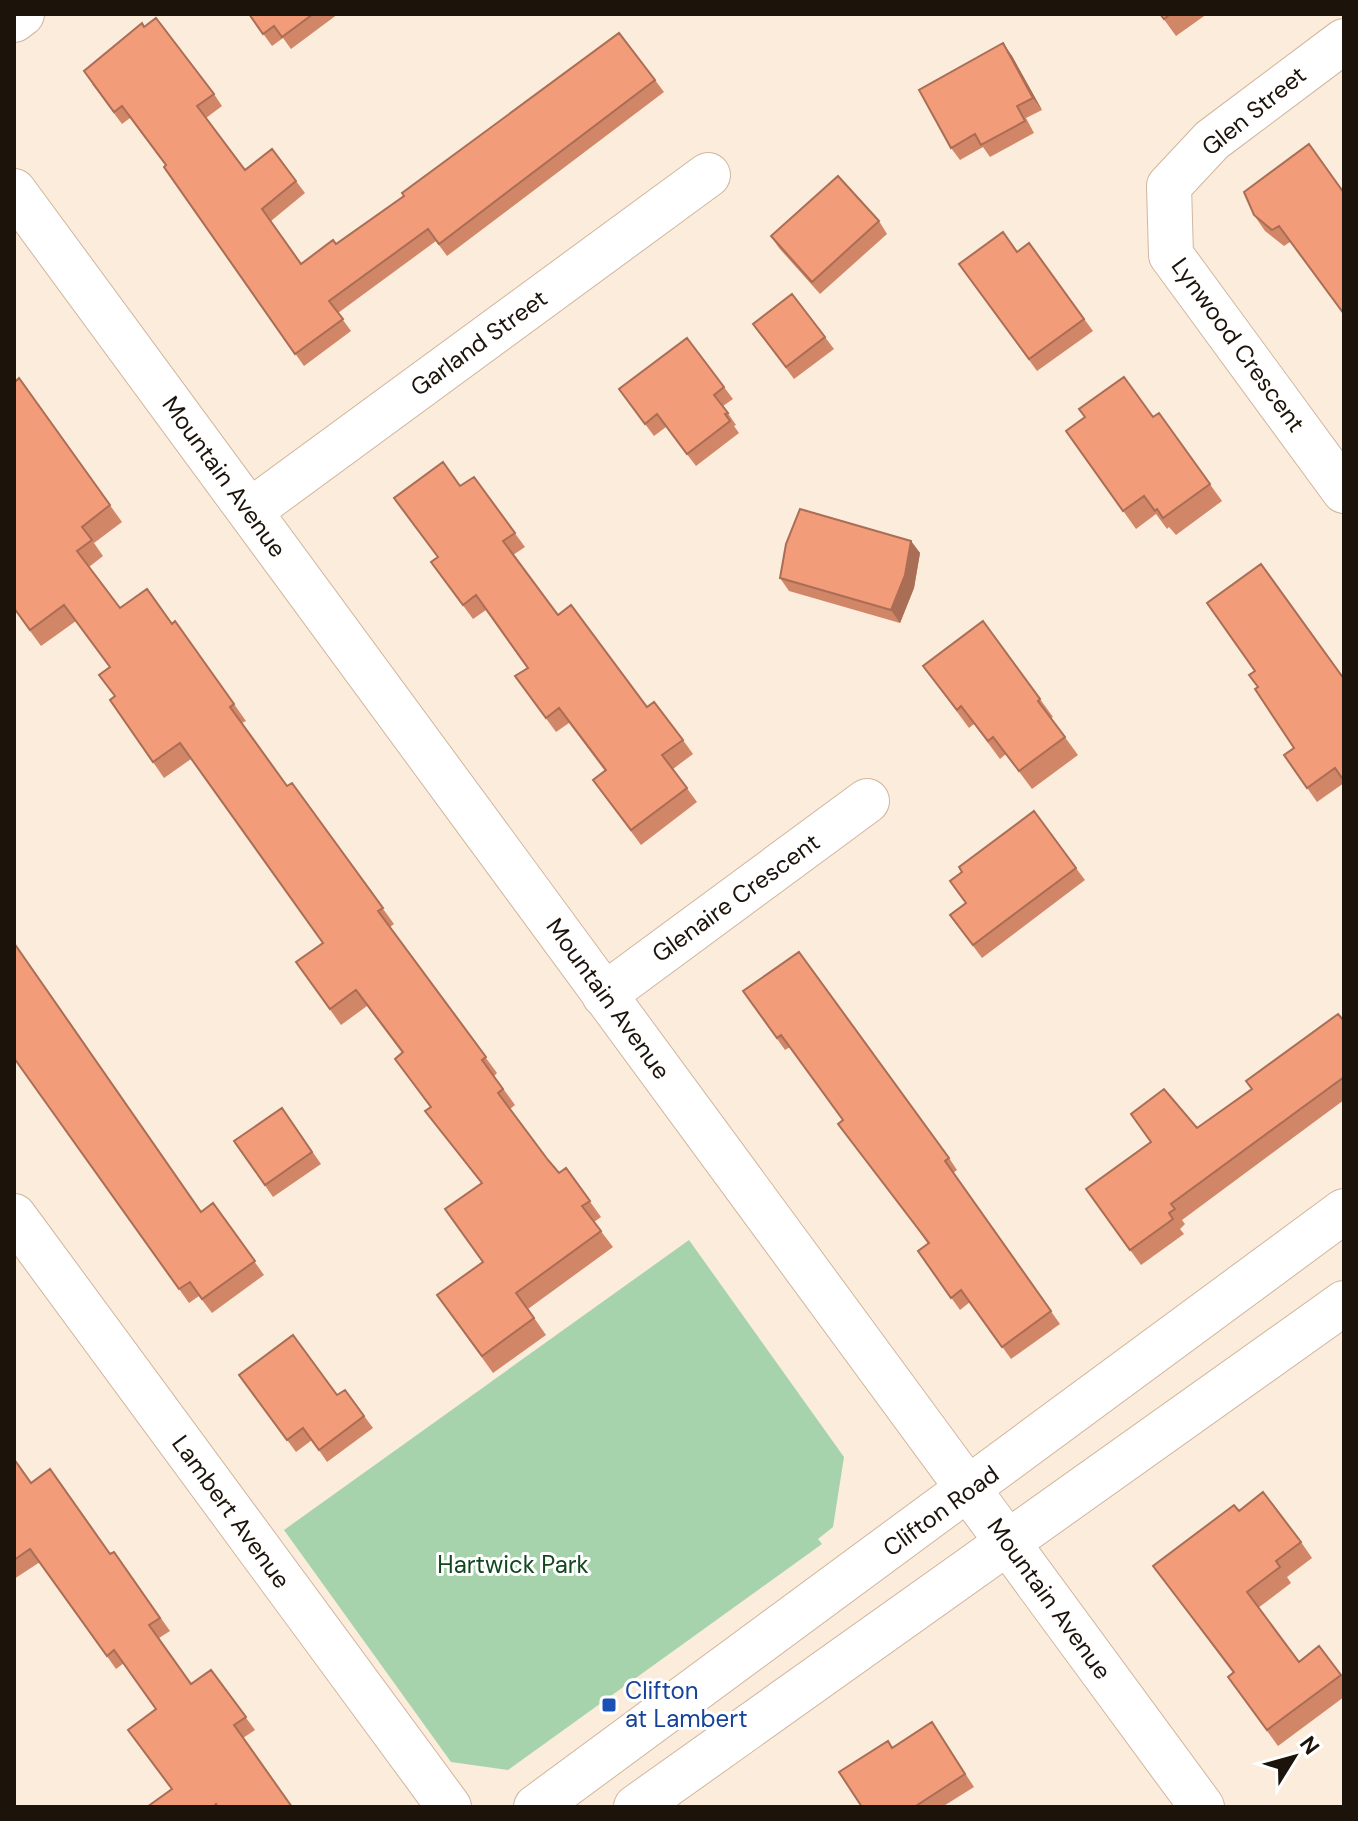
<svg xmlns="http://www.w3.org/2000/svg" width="1358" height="1821" font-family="'DM Sans',sans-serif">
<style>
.green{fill:#a7d3ac}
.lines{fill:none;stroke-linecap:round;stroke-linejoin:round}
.minor-casing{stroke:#d0b69e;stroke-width:46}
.major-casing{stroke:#d0b69e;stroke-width:46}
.minor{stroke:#fff;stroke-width:44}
.major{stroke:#fff;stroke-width:44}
.wall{fill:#d18668}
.shaded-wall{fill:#aa6d55}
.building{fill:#f39c79;stroke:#aa6d55;stroke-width:2}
.transit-dot{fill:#1a4fb4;stroke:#fff;stroke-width:3}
.labels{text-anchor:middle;stroke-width:6;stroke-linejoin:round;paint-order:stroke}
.street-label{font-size:24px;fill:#1c130a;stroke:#fff}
.park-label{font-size:24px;fill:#12471e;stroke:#fff}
.transit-label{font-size:24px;fill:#164399;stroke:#fff;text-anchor:start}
</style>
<rect width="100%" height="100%" fill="#fcecdc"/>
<!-- green -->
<path class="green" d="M689,1240L844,1457L833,1527L818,1539L822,1544L508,1770L451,1762L284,1530Z"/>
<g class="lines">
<!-- minor casing -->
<g class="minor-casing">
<path id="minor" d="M14,20L22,14
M1344,41L1212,140L1169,186L1171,255L1344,491
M14,191L1202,1807
M250,511L708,175
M604,995L867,801
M14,1216L449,1807"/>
</g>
<!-- major casing -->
<g class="major-casing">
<path id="major" d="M536,1807L1344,1211
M636,1807L1344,1303"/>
</g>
<!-- minor -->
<use href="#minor" class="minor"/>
<!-- major -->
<use href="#major" class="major"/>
</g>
<!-- wall -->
<path class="wall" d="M249,14H338L291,49L283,38L272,46Z
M1160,14H1207L1176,36Z
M1003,43L1012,56L1042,110L1026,118L1034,133L990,157L983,147L960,160L951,148Z
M655,80L664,92L447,256L436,241L338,313L351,331L304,366L164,167L166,166L130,118L122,124L92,84L214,94L222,106L206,118L245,170L272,149L305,193L271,221L301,264Z
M1309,144L1290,242L1284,246L1265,231L1254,215Z
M879,221L887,234L820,294L779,248L771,236Z
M1029,243L1093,331L1037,371L959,264L1017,252Z
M753,324L825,337L834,349L794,379Z
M19,378L122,522L94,543L103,556L89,567L120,608L172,624L175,621L246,721L242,723L287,786L292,783L394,924L390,927L497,1073L494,1076L515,1105L510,1109L548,1160L559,1173L566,1168L601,1217L594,1222L613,1247L528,1309L546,1335L493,1373L437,1295L483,1262L481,1183L425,1111L430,1107L395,1059L402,1053L367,1006L341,1025L296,962L323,943L191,759L164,778L110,700L115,696L110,668L76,621L41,646L14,609L16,381Z
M724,387L733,399L723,406L736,425L734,426L739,433L696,466L666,427L654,436L619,389Z
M1159,413L1222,501L1176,535L1169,527L1167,529L1156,514L1136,529L1066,431L1153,417Z
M474,477L525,547L513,555L558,615L647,707L683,740L693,754L673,769L697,802L641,845L593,780L605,771L569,723L556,732L515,676L527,668L486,610L473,619L431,562L438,558L460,486Z
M911,541L920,553L914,588L900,623L789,591L780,578Z
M923,666L1040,699L1053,717L1051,718L1078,755L1032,789L1006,754L1000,759L974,724L969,728Z
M1344,679V783L1317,802L1284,755L1294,748L1258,687Z
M1076,868L1085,880L982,958L950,915Z
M743,991L949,1158L957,1170L953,1173L1060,1324L1011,1359L970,1302L960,1310L918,1251L928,1244L843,1121L790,1047L785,1050Z
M1344,1021V1100L1182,1220L1185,1224L1180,1229L1184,1234L1141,1265L1086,1189L1197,1128Z
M14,1058L201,1212L213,1203L264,1275L212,1313L199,1296L189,1303Z
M282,1108L321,1164L273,1197L234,1141Z
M239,1375L337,1395L345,1390L373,1428L327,1462L312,1440L296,1452Z
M14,1459L31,1483L110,1554L114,1552L170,1631L159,1638L191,1684L211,1670L255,1730L243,1738L292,1807H147L171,1789L156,1709L124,1663L116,1669L40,1562L14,1579Z
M1239,1511L1301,1542L1312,1558L1287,1577L1291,1583L1258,1608L1299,1662L1319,1646L1344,1679V1697L1278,1746L1228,1677L1233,1673L1153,1566Z
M932,1722L974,1787L942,1807H862L893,1748Z"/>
<!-- shaded-wall -->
<path class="shaded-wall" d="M1003,43L1012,56L1042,110L1033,98Z
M911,541L920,553L914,588L900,623L891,610Z"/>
<!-- building -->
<path class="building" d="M249,14H313L282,37L274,26L263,34Z
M1160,14H1170L1164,19Z
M156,18L214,94L197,106L245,170L272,149L296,181L262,209L301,264L333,240L336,244L404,196L402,193L619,33L655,80L439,244L428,229L329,301L343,319L295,354L164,167L166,165L122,106L114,112L84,71L142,23L144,27Z
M1003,43L1033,98L1017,106L1025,121L981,145L975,134L951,148L919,90Z
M1309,144L1344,193V314L1279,226L1272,230L1254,215L1244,192Z
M838,176L879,221L812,282L771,236Z
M1003,232L1017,252L1029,243L1084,319L1029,359L959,264Z
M792,294L825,337L786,367L753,324Z
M687,338L724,387L714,395L728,413L725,414L730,421L687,454L657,414L645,424L619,389Z
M1124,377L1153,417L1159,413L1210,484L1163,518L1157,509L1155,511L1144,496L1123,511L1066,431L1085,417L1079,409Z
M14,378L16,381L19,378L110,505L82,527L92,540L77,551L120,608L147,589L172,624L175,621L234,704L230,707L287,786L292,783L383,908L378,911L486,1057L482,1060L503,1089L498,1093L548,1160L559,1173L566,1168L590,1201L582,1206L601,1231L516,1293L534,1318L482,1356L437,1295L483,1262L445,1209L482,1183L425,1111L431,1107L395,1059L403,1052L356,990L330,1009L296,962L323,943L180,743L153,762L110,700L115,696L99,675L110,667L64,605L30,630L14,608Z
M443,462L460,486L474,477L515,533L503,541L558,615L571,605L647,707L654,702L683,740L662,755L687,788L631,830L593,780L606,770L559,708L546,718L515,676L528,668L476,595L463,605L431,562L438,557L394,498Z
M800,509L911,541L905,575L891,610L780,578L786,544Z
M1261,564L1344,679V781L1335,768L1307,788L1284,755L1294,748L1255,689L1258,687L1249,675L1255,671L1207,603Z
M983,621L1040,699L1038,701L1065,737L1019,771L993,737L988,741L961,706L957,710L923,666Z
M1034,811L1076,868L973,945L950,915L966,903L950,881L962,872L959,867Z
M14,943L201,1212L213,1203L255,1261L202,1299L190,1282L179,1289L14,1058Z
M799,952L949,1158L945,1161L1051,1311L1002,1347L961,1290L951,1298L918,1251L929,1243L838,1124L843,1120L781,1035L777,1038L743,991Z
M1338,1014L1344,1021V1077L1171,1204L1175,1209L1169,1213L1173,1219L1130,1250L1086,1189L1151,1142L1131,1114L1164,1089L1197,1128L1252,1089L1246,1081Z
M282,1108L312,1152L265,1185L234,1141Z
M293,1335L337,1395L345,1390L364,1416L319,1450L303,1428L287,1440L239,1375Z
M14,1459L31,1483L50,1469L110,1554L114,1552L160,1618L149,1625L191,1684L211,1670L246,1717L234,1725L292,1807H218L216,1804L213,1807H147L172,1789L128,1730L156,1709L114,1650L107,1656L30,1549L14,1560Z
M1263,1492L1301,1542L1276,1561L1280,1567L1247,1592L1299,1662L1319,1646L1341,1675L1267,1730L1228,1677L1234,1672L1153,1566L1234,1505L1239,1511Z
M932,1722L965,1774L916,1806L917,1807H862L839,1772L888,1741L892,1748Z"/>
<!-- markers -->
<rect class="transit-dot" x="601" y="1697" width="16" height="16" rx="4"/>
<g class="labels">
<!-- street labels -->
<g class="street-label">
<text transform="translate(1254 111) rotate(-39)" y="8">Glen Street</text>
<text transform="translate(479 343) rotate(-36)" y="8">Garland Street</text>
<text transform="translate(1238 345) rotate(54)" y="8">Lynwood Crescent</text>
<text transform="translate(224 477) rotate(54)" y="8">Mountain Avenue</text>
<text transform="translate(736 898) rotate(-36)" y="8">Glenaire Crescent</text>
<text transform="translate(608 999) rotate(54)" y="8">Mountain Avenue</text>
<text transform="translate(941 1511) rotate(-36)" y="8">Clifton Road</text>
<text transform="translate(231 1512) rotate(54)" y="8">Lambert Avenue</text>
<text transform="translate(1049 1599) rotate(54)" y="8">Mountain Avenue</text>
</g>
<!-- park labels -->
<g class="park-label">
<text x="513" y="1573">Hartwick Park</text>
</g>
<!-- transit labels -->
<g class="transit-label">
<text x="625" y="1699">Clifton<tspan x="625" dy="28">at Lambert</tspan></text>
</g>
</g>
<!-- border -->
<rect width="1358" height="1821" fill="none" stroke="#1c130a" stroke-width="32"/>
<!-- north arrow -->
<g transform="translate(1294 1757) rotate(53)" stroke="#ffffff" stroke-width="6" paint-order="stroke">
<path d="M0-6L14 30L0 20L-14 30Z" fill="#1c130a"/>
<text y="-12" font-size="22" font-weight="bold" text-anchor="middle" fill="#1c130a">N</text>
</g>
</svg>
